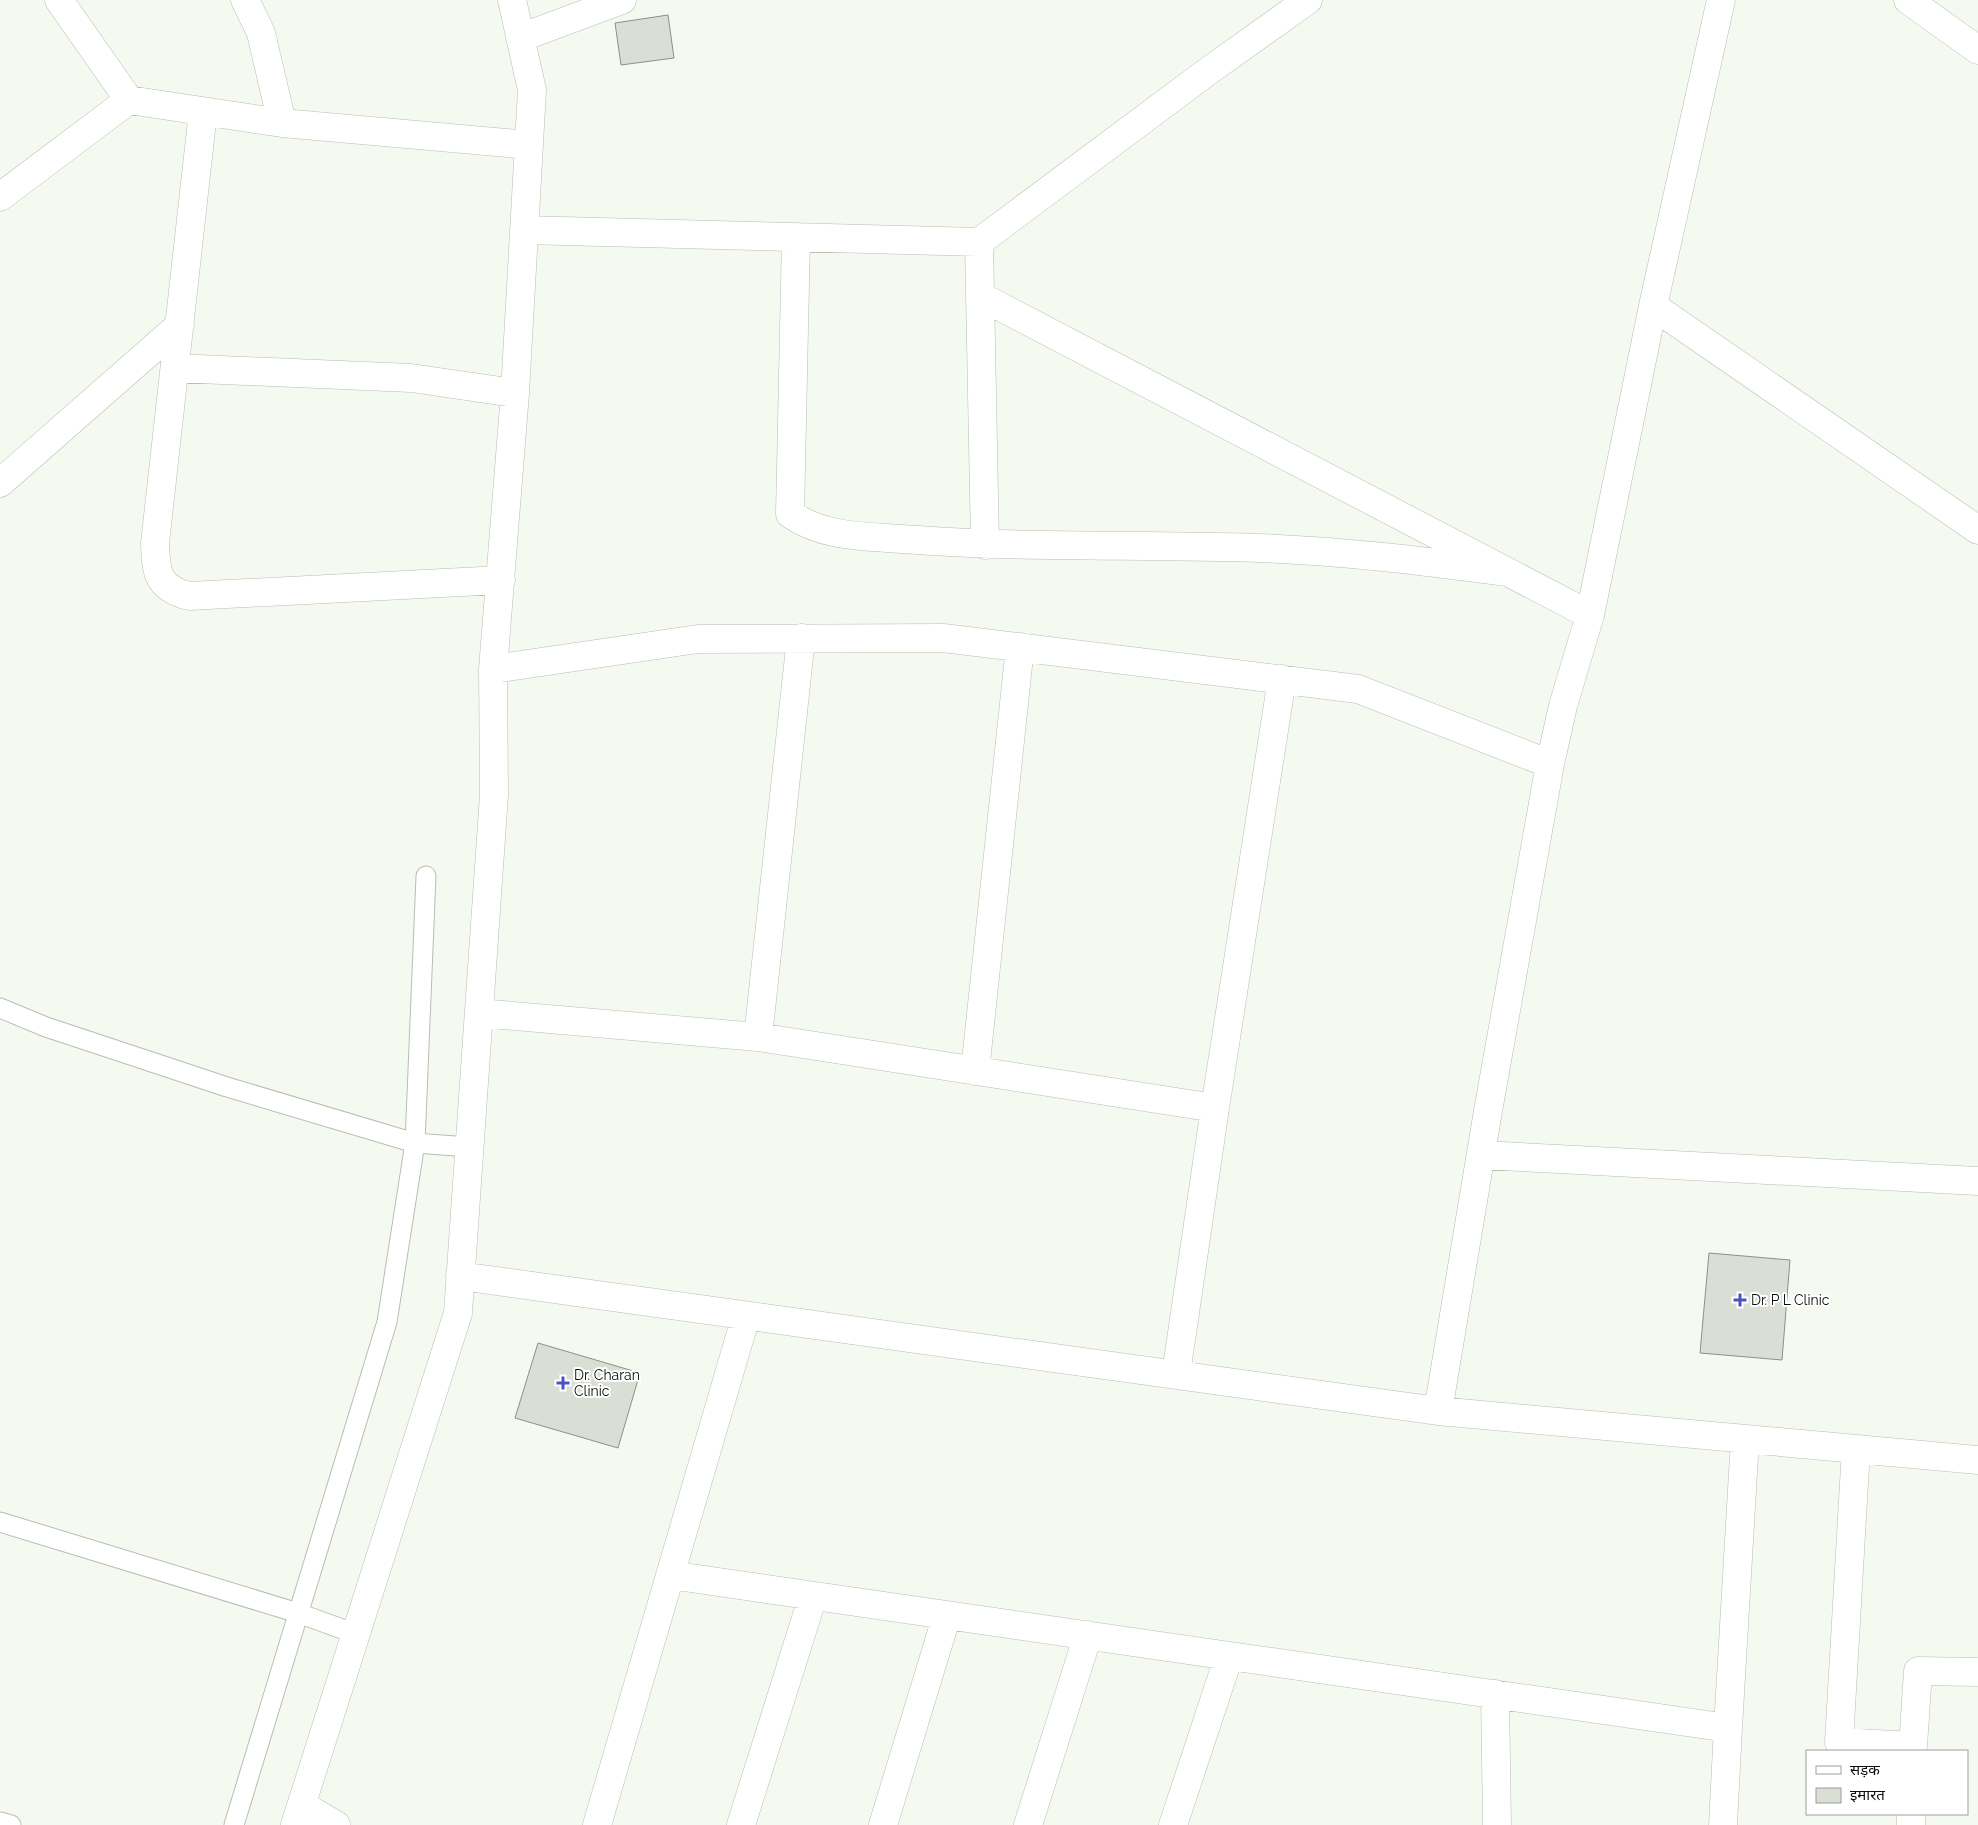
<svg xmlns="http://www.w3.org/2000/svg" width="1978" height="1825" font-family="Raleway,'Noto Sans Devanagari',sans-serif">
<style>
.building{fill:#dadfd5;stroke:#8c9087}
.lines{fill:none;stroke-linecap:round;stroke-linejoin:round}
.lane-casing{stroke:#b9bdb4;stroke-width:21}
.street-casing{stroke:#b9bdb4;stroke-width:29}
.lane{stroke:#fff;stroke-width:19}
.street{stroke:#fff;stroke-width:28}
.poi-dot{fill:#4e50c6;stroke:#fff;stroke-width:2}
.labels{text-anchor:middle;stroke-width:4;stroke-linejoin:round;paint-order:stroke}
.poi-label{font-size:14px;fill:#0c0d0a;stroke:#fff;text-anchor:start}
</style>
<rect width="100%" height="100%" fill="#f5faf0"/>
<!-- building -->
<path class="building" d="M668,15L674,58L621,65L615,23Z
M1709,1253L1790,1260L1782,1360L1700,1353Z
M538,1343L640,1373L618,1448L515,1418Z"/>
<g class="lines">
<!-- lane casing -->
<g class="lane-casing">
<path id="lane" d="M0,1008L46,1027L227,1087L415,1143L469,1147
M0,1522L298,1613L356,1634
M0,1822L11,1825
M234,1825L387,1322L415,1143L426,876"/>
</g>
<!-- street casing -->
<g class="street-casing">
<path id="street" d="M59,0L129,100
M245,0L261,33L282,123L529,145
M1908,0L1978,50
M520,38L622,0
M203,112L155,543C156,572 157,588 189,596L501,580
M0,197L129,100L282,123
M524,230L979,242L1207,72L1308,0
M796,237L790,514C828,540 873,536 917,540C1031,548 1144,544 1258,548C1342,551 1424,561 1507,572
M979,242L985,545
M980,296L1590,615
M1653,306L1978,530
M175,368L411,378L515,393
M0,483L180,325
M493,669L698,639L943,638L1358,689L1550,764
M479,1013L758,1037L1215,1108
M758,1037L801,638
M975,1071L1020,647
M1481,1155L1978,1181
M460,1276L1438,1411L1978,1460
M1176,1374L1215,1108L1282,679
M1438,1411L1488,1111L1550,764L1563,706L1590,615L1653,306L1721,0
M1856,1449L1839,1742L1913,1746L1918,1671L1978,1672
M670,1575L1728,1728L1745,1439
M1495,1694L1497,1825
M302,1805L336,1825
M295,1825L458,1313L494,795L493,669L515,393L532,90L512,0
M597,1825L746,1316
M741,1825L813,1596
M883,1825L947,1615
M1028,1825L1088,1635
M1173,1825L1229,1656
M1723,1825L1728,1728
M1911,1825V1814"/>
</g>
<!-- lane -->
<use href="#lane" class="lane"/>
<!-- street -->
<use href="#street" class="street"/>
</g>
<!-- markers -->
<g class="poi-dot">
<path d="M1737.5 1292.5h5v5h5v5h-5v5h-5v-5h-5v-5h5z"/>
<path d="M560.5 1375.5h5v5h5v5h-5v5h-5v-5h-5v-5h5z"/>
</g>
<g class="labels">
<!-- poi labels -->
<g class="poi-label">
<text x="1751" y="1305">Dr. P L Clinic</text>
<text x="574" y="1380">Dr. Charan<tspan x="574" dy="16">Clinic</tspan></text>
</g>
</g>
<!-- legend -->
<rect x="1806" y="1750" width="162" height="65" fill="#ffffff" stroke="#9e9e9d"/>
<rect x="1816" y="1766" width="25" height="8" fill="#ffffff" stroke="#9e9e9d"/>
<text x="1850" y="1775" font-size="15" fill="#0c0d0a">सड़क</text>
<rect x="1816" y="1788" width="25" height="15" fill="#dadfd5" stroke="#9e9e9d"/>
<text x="1850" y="1800" font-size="15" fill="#0c0d0a">इमारत</text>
</svg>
